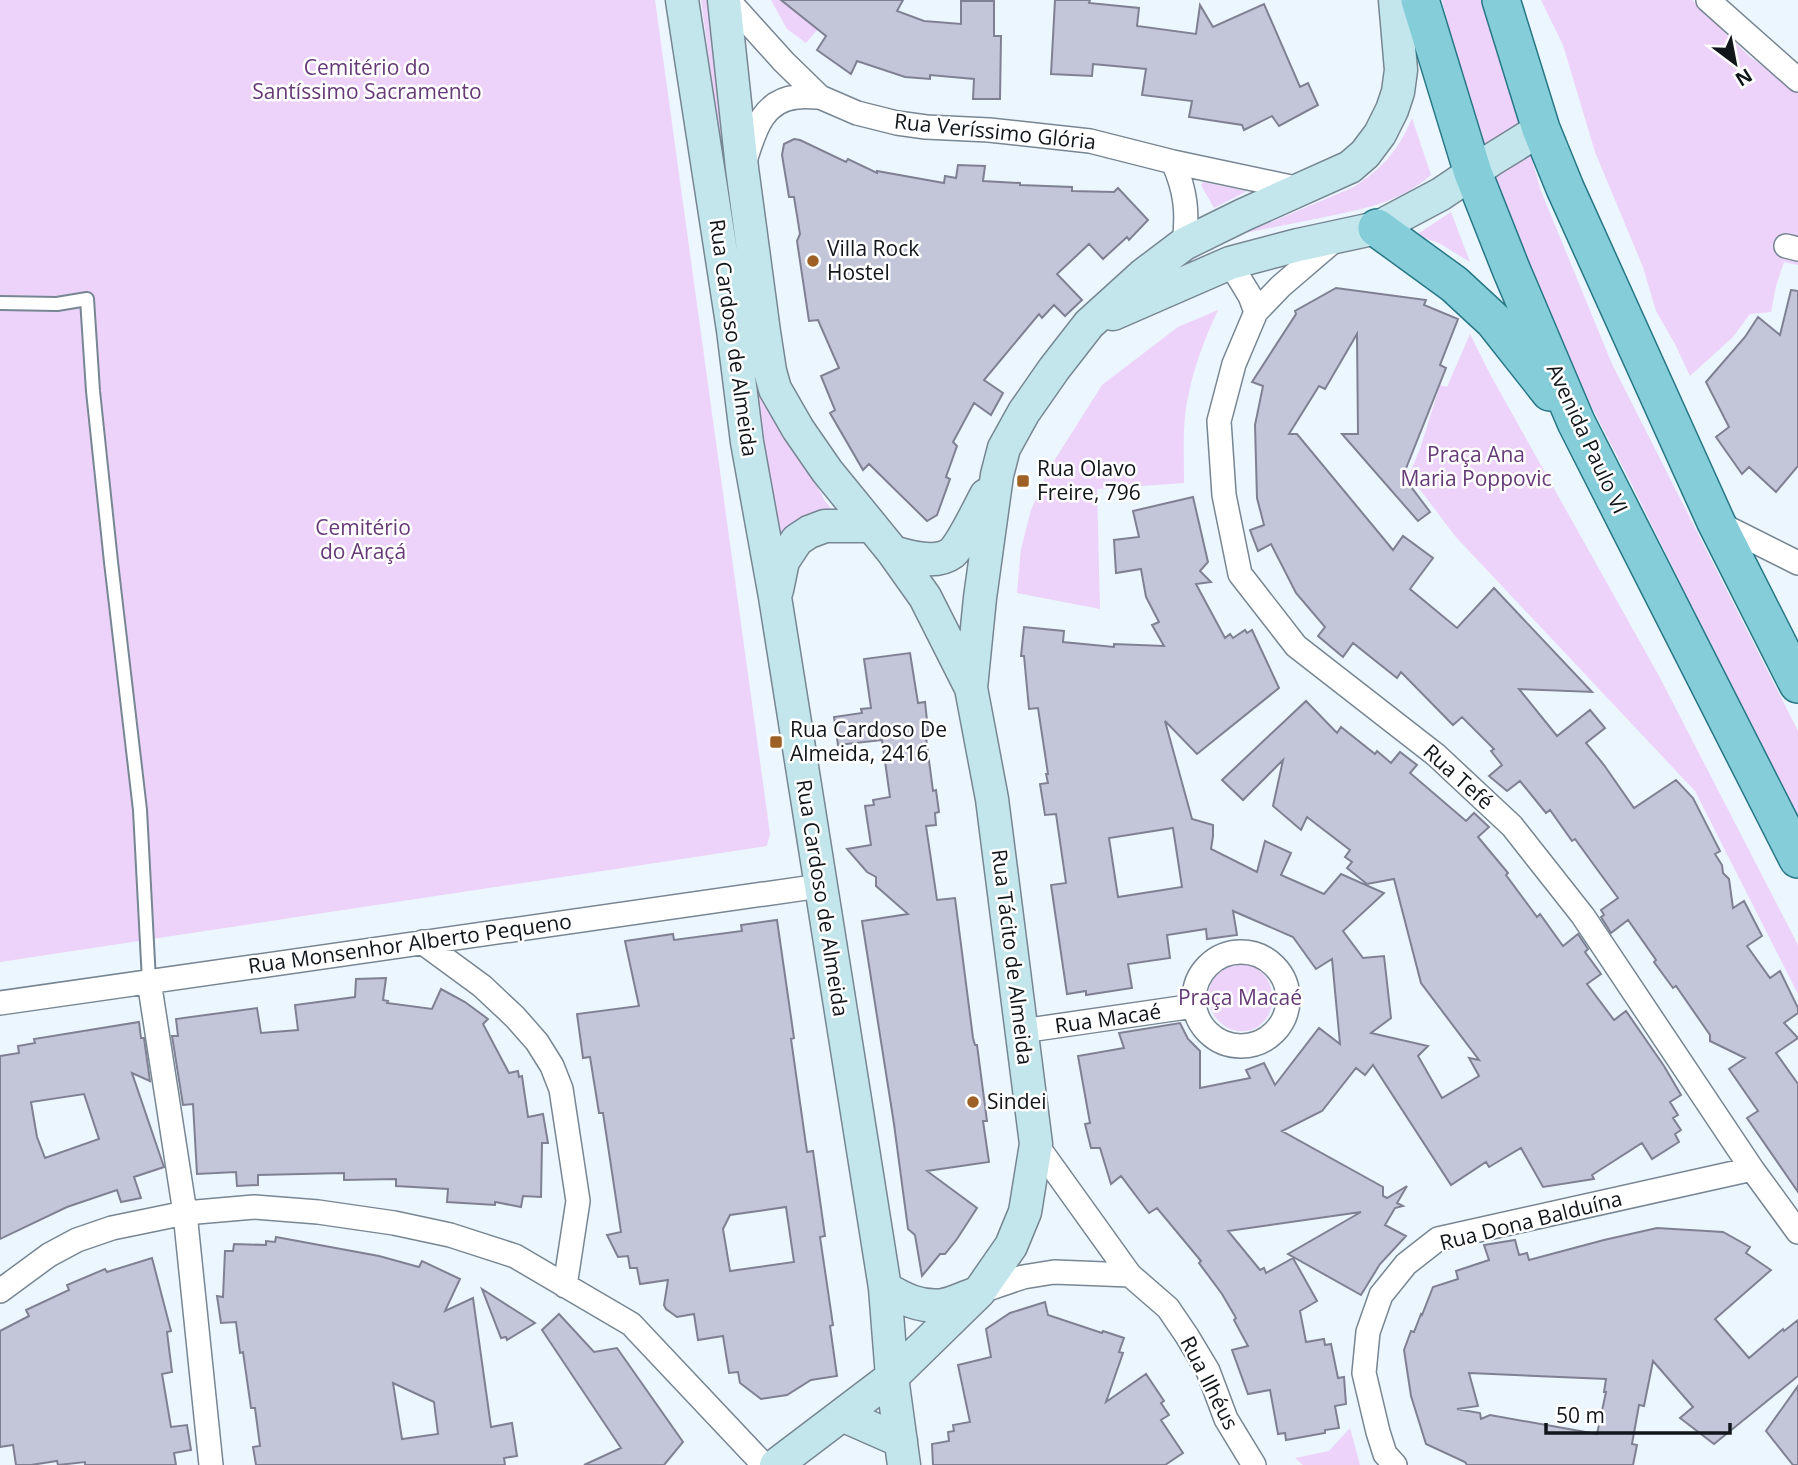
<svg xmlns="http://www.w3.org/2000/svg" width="1798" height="1465" font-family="'Open Sans',sans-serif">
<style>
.green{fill:#edd2f9}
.building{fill:#c3c5d9;stroke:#7f8193;stroke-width:2;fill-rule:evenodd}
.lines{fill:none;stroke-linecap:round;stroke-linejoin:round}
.service-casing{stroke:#778693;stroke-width:16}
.minor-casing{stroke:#778693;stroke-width:26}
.secondary-casing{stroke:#778693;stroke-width:35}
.primary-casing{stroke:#277786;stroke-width:40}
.service{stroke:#fff;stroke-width:12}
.minor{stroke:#fff;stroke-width:23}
.secondary{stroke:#c2e6ec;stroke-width:32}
.primary{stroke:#85cdd9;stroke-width:37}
.poi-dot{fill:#9d6025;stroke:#fff;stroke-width:2.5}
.labels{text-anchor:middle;stroke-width:5;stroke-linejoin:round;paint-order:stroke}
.park-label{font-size:21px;fill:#663a77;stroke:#fff}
.street-label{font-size:21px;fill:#11161b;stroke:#fff}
.poi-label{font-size:21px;fill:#11161b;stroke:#fff;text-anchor:start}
</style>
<rect width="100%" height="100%" fill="#ecf6ff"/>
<!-- green -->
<path class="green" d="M0,0H655L770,834L767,846L0,962Z
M701,0H712L765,388L825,501L845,525L778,562Z
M771,0H843L806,43L787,29Z
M1442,0H1491L1521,122L1541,191L1612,364L1798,731V821L1628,477L1518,265L1474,134Z
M1541,0H1692L1749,56L1798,92V265L1784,262L1776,286L1771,312L1750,314L1733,337L1690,376L1675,344L1656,311L1643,267L1595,152L1563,45Z
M1412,118L1431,175C1397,204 1362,209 1320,218C1295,223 1270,228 1245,233L1354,187C1382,169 1400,148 1412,118Z
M1203,182L1247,191L1214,208L1201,185Z
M1451,212L1470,262L1439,243L1416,235Z
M1218,310C1205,338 1194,366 1188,397C1182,425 1184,455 1184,483L1097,489L1100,609L1017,593L1021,549L1031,510L1049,469L1102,385L1178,327Z
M1470,334L1491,376L1659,676L1798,945V994L1695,791L1455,536L1409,475L1420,449L1440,385L1447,387Z
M1246,964C1251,966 1257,968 1261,972C1273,982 1276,1002 1268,1016C1248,1048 1203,1025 1209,990C1211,979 1219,970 1230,966C1235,965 1241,965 1246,964Z
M1350,1428L1360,1465H1303L1295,1458L1329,1451Z"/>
<!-- building -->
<path class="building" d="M781,0H903L897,11L924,21L961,24V1H994V36H1001L1000,99H973L974,79L930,75V79L905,77L857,61L851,74L817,50L826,36Z
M1055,0H1090L1089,3L1139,8L1137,26L1196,34L1200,5L1213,27L1264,4L1300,87L1308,83L1318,105L1279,126L1272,116L1244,130L1242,125L1189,117L1192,101L1142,95L1146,69L1093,64L1092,76L1051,74Z
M794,139L800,140L846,162L848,159L877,173V171L944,183L945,176L956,178L958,165L985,166L983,181L1020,183V185L1072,187V191L1114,192L1118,188L1148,220L1129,240L1127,237L1103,259L1089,244L1057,274L1082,300L1065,316L1054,305L1042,318L1039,314L984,380L1003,393L991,415L974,403L953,442L957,446L946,477L950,479L937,515L927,521L869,464L863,470L830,413L835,410L821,376L839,368L818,320L809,321L797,241L800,234L794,197H789L782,155L784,144Z
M1336,288L1426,300L1424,305L1458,319L1440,365L1446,368L1403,476L1430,512L1418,521L1342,434H1358L1357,334L1325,389L1319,386L1289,434H1297L1393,550L1403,536L1433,558L1410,589L1457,628L1494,588L1592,692L1519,689L1557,736L1590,710L1605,728L1586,743L1604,765L1634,808L1676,780L1693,798L1720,851L1715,854L1722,865L1723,873L1729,879L1733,908L1744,901L1762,936L1747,946L1770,978L1780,971L1798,1008V1013L1784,1023L1798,1038L1776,1053L1798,1084V1192L1747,1118L1758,1111L1729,1069L1745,1058L1710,1041V1035L1676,986L1673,988L1654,962L1656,960L1628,920L1611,933L1601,917L1604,915L1601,910L1618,898L1575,839L1572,841L1550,810L1546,813L1520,781L1507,791L1489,776L1502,765L1491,751L1494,749L1462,717L1453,725L1401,672L1397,678L1353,643L1343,657L1318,636L1325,627L1296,593L1271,544L1258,551L1250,530L1264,525L1257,498L1255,425L1263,386L1252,382L1296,314L1295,311Z
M1791,290L1798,291V466L1776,492L1749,467L1742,474L1716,437L1729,427L1706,382L1745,337L1758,317L1780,335Z
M1193,497L1208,562L1200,571L1211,582L1196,584L1225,638L1230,634L1233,638L1245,630L1247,633L1252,630L1279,688L1197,754L1165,721L1192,819L1213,825V836L1211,849L1257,872L1265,841L1291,853L1281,875L1324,894L1341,874L1384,893L1343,931L1363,958L1384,956L1391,1018L1371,1033L1428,1046L1418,1056L1442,1098L1479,1076L1469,1058L1479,1060L1421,983L1394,879L1367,884L1347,868L1352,862L1345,857L1350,850L1307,817L1301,830L1273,806L1283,760L1243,800L1222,780L1306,701L1337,733L1341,727L1375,754L1377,751L1391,763L1400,752L1417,765L1410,773L1466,821L1474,813L1489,827L1478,837L1508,873L1506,875L1537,917L1540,914L1563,946L1578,934L1588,949L1585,952L1601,974L1587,984L1614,1020L1626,1011L1664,1066L1681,1095L1670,1102L1678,1115L1673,1118L1681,1130L1675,1134L1679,1142L1652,1159L1642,1143L1592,1175L1594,1179L1543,1187L1521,1148L1489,1167L1486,1162L1451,1185L1373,1065L1365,1075L1356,1068L1322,1111L1282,1131L1383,1187V1196L1387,1198L1407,1186L1397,1203L1403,1206L1395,1208L1385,1225L1406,1236L1380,1264L1361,1295L1288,1254L1361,1212L1228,1231L1260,1270L1264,1268L1266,1273L1293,1258L1317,1301L1300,1311L1306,1342L1324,1339L1325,1345L1331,1344L1338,1378L1344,1377L1346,1404L1335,1406L1339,1428L1325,1430V1433L1286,1440L1285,1433L1278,1434L1270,1390L1248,1394L1232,1350L1248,1346L1234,1320L1236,1318L1222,1294L1199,1263L1201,1261L1157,1208L1149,1213L1121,1176L1111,1184L1100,1148H1091L1085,1124L1090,1123L1078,1056L1124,1048L1119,1033L1180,1023L1188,1039L1200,1051V1088L1250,1078L1246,1070L1264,1063L1275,1085L1319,1028L1340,1044L1332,959L1316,969L1293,937L1233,911L1237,935L1207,939L1206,929L1167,935L1170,958L1128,964L1132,988L1086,995V991L1067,994L1051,885L1066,883L1056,814L1045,815L1040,784L1048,783L1046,774H1048L1038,708L1029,709L1024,656H1021L1024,627L1064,631L1063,642L1114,647V644L1164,646L1152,625L1159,622L1146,597L1141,569L1116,573L1114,540L1139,537L1133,511ZM1173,828L1182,887L1118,897L1109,838Z
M910,653L918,703L925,702L928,730H925L933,791L936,790L939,812L935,813L936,825L926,826L937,900L955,898L973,1038L975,1045H977L987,1121H983L989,1162L927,1171L977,1208L957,1239L945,1254H940L922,1276L915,1235L908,1229L894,1124L862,921L908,914L876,886V877L867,872L847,849L871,845L865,806L874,805L873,800L890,797L882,740L838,745L834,717L862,713L861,709L871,708L864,659Z
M777,920L794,1038L791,1039L807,1152L813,1151L825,1236L820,1237L833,1325L830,1326L837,1376L811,1380L787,1395L761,1399L740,1383L738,1372L729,1373L723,1336L698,1340L694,1314L677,1317L666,1309L664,1305L668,1280L640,1284L637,1268H630L628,1256L618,1257L607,1235L621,1232L603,1113H599L590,1057L583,1058L577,1014L639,1006L625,941L673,934L674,940L742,931L741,925ZM786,1207L794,1262L730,1271L723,1229L730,1215Z
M386,978L383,1000L388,1001L387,1003L432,1009L441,989L465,1002L488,1019L483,1024L509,1073L518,1071L519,1077L522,1076L528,1117L543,1114L548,1143H542L541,1197L523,1196L521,1207L495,1202V1205L447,1202L448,1189L396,1186V1179L344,1180V1173L258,1175V1185L237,1186L236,1172L197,1174L193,1104L183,1105L172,1036H178L176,1019L257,1008L261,1033L298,1030L295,1005L355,997L356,979Z
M139,1022L141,1038H144L150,1081L132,1073L164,1167L134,1177L141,1198L121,1202L117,1190L67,1207L0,1239V1056L19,1053L18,1046L35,1043L34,1039ZM84,1094L99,1139L45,1158L37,1137L31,1102Z
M1657,1228L1723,1232L1750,1247L1746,1253L1771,1270L1715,1319L1749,1358L1783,1329L1784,1331L1798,1320V1376L1714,1444L1680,1418L1693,1407L1653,1361L1644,1406L1639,1405L1632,1444L1637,1445L1633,1465H1467L1465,1462L1426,1444L1411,1396L1404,1350L1411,1331L1414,1332L1421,1314L1422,1315L1433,1287L1458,1279L1456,1271L1489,1260L1484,1245L1515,1240L1519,1255L1527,1253L1529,1260L1604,1240ZM1469,1373L1606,1379L1604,1392H1606L1597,1434L1490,1415L1481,1419L1480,1413L1457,1409L1478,1406Z
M276,1237L379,1256L419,1267L422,1261L460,1279L445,1311L473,1298L491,1427L512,1423L517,1456L504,1458L505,1465H256L253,1447L260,1446L255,1408H251L243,1352L240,1353L236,1322L221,1323L217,1296L223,1297L225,1251H233L234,1244L266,1245V1241L275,1242ZM393,1383L434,1402L438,1434L402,1439Z
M152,1258L171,1331L167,1332L172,1372L162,1374L171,1427L187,1425L191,1450L174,1453L176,1465H85V1462L58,1465L57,1461L31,1465H16L13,1445L0,1447V1331L29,1316L26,1310L69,1290L67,1285L105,1269L107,1272Z
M482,1289L535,1323L507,1340L506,1337L501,1338Z
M1045,1302L1048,1315L1102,1333L1103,1331L1124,1338L1119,1352L1123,1353L1106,1402L1146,1374L1164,1401L1161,1403L1169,1415L1161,1420L1183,1453L1165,1465H933L932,1444L949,1441L948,1432L954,1431L953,1425L970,1422L958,1365L991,1357L986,1329L1010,1313Z
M559,1314L594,1352L617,1348L683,1442L664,1465H584L621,1448L542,1330Z
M1798,1386V1465H1793L1766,1431Z"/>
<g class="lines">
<!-- service casing -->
<g class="service-casing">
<path id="service" d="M0,303L57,304L87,299L93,391L111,562L140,810L149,981"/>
</g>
<!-- minor casing -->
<g class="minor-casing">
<path id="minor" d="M728,0L784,62L820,97L857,113L897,123L926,127L989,130L1090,141L1173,162L1300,189
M1708,0L1798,80
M745,161C754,133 762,100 797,97C805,96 812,97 820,97
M1173,162C1186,191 1188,213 1184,244
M1337,238L1281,286L1256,312L1234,364L1219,421L1224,495L1240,574L1296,646L1436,755L1512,826L1583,916L1752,1169L1798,1232
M1786,246L1798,249
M1230,263L1250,296L1256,312
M1716,522L1798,563
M422,942L482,986L515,1017L537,1042L552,1066L561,1089L578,1201L565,1286
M1194 999a47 47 0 1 1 94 0a47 47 0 1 1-94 0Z
M149,981L185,1213L211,1465
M0,1003L820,886
M1022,1031L1194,1006
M1036,1144L1130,1275L1168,1308L1187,1336L1208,1371L1226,1419L1254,1465
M0,1291L49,1255L77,1240L112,1228L185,1213L254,1207L318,1212L394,1223L450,1235L515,1256L631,1324L764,1465
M979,1292L1023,1277L1054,1272L1130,1275
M1395,1465L1385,1454L1378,1432L1364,1373L1368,1332L1381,1295L1406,1264L1438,1239L1752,1169"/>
</g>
<!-- secondary casing -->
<g class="secondary-casing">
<path id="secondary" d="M682,0L733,330L747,442L775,597L885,1288L892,1377L904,1465
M724,0L742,168L764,332L770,371L775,389L798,429L827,471L893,552L925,597L971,688L992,799L1036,1144L1025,1212L1011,1246L979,1292L892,1377L776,1465
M1113,314L1230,263L1298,245L1377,228L1441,194L1491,160L1541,129
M893,552C909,557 936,565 952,553C962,544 979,508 986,495
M777,590L783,561L797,540L809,532L825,526H870
M971,688L980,598L997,475L1004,448L1024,412L1054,369L1089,324L1143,275L1184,244L1243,215L1350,167L1365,154L1380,134L1392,110L1398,92L1401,70L1395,0
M885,1288C903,1299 921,1308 943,1305C954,1303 965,1297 975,1294
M842,1415L901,1441"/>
</g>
<!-- primary casing -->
<g class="primary-casing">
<path id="primary" d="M1420,0L1473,173L1511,269L1576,422L1798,859
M1501,0L1541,129L1565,188L1716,522L1798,684
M1377,228L1454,284L1494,321L1550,392"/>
</g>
<!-- service -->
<use href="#service" class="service"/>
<!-- minor -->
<use href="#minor" class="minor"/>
<!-- secondary -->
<use href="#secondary" class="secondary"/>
<!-- primary -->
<use href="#primary" class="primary"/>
</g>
<!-- markers -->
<g class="poi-dot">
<circle cx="813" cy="261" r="7"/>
<rect x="1016" y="474" width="14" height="14" rx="3.5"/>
<rect x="769" y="735" width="14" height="14" rx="3.5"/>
<circle cx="973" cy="1102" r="7"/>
</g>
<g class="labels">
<!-- park labels -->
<g class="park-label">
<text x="367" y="75">Cemitério do<tspan x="367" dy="24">Santíssimo Sacramento</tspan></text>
<text x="1476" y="462">Praça Ana<tspan x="1476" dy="24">Maria Poppovic</tspan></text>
<text x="363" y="535">Cemitério<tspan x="363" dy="24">do Araçá</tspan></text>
<text x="1240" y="1005">Praça Macaé</text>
</g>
<!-- street labels -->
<g class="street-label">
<text transform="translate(995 132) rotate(6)" y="7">Rua Veríssimo Glória</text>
<text transform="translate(733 338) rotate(82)" y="7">Rua Cardoso de Almeida</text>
<text transform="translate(1587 439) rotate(65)" y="7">Avenida Paulo VI</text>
<text transform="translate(1458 777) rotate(42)" y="7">Rua Tefé</text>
<text transform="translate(822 898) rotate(81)" y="7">Rua Cardoso de Almeida</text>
<text transform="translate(410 944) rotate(-8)" y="7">Rua Monsenhor Alberto Pequeno</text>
<text transform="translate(1012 957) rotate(83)" y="7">Rua Tácito de Almeida</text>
<text transform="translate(1108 1019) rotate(-8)" y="7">Rua Macaé</text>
<text transform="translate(1531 1221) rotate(-14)" y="7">Rua Dona Balduína</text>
<text transform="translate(1209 1383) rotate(63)" y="7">Rua Ilhéus</text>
</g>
<!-- poi labels -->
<g class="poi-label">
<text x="827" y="256">Villa Rock<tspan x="827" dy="24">Hostel</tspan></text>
<text x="1037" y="476">Rua Olavo<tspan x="1037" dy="24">Freire, 796</tspan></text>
<text x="790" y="737">Rua Cardoso De<tspan x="790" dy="24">Almeida, 2416</tspan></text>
<text x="987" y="1109">Sindei</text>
</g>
</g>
<!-- north arrow -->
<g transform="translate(1735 63) rotate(148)" stroke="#ffffff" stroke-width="5" paint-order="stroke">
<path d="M0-5L12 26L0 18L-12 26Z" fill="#11161b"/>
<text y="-10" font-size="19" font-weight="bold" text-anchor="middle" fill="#11161b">N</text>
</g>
<!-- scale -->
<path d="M1546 1423v10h184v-10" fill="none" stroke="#11161b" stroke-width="3.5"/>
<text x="1556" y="1423" font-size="21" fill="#11161b" stroke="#ffffff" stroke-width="5" paint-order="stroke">50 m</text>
</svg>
